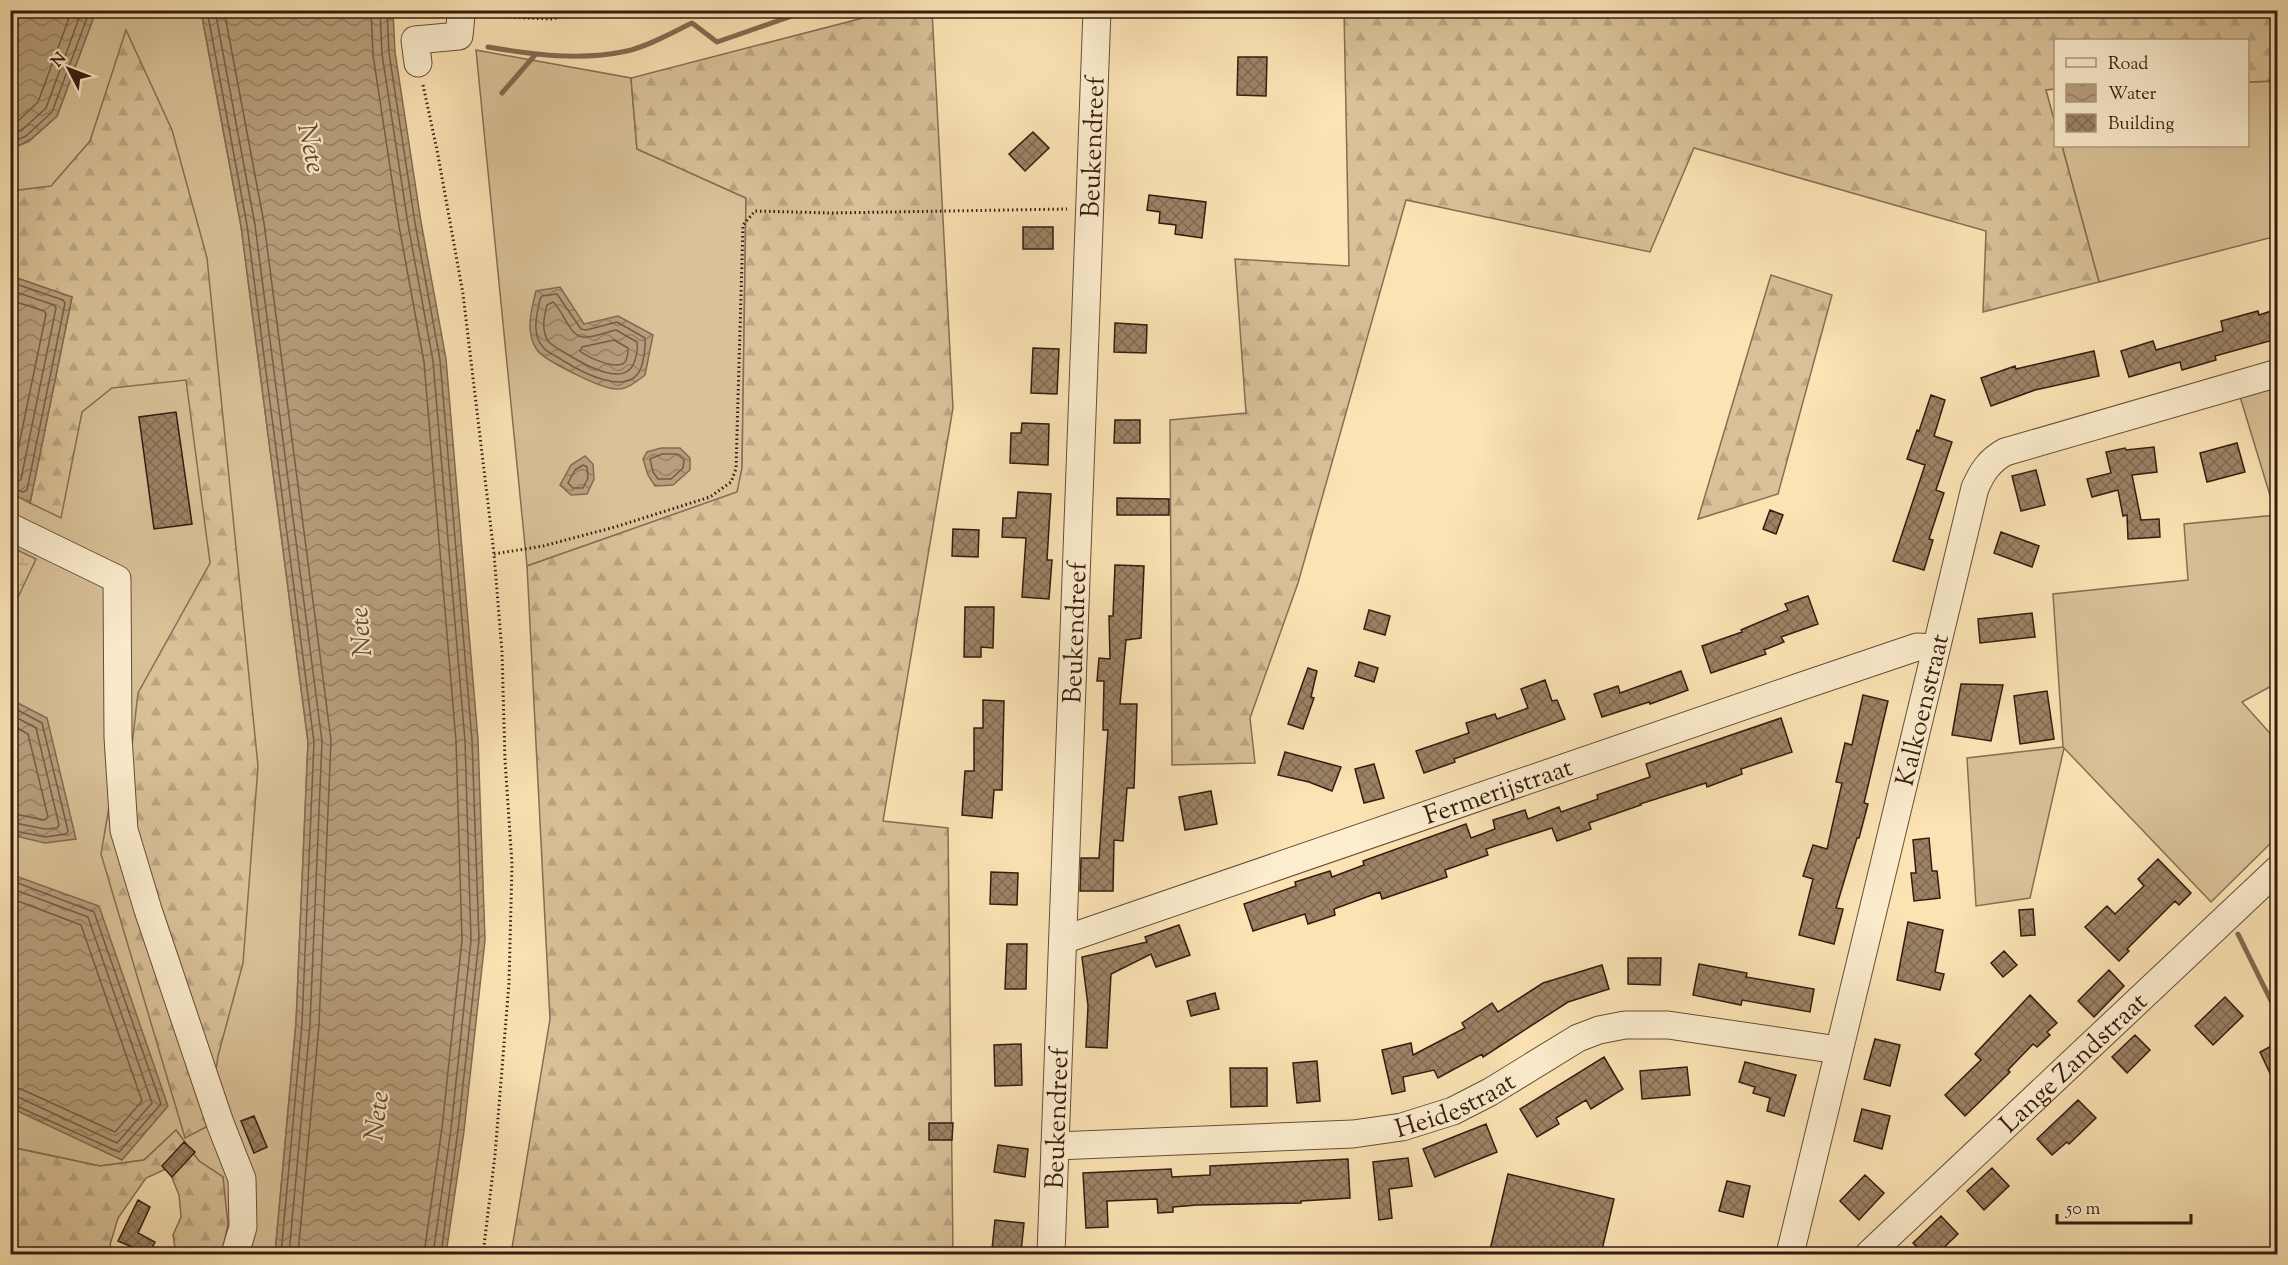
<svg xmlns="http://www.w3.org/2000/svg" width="2288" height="1265" font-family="'Sorts Mill Goudy',serif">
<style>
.grass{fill:#d9c198;stroke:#876e54;stroke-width:1.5}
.forest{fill:url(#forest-firs);stroke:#876e54;stroke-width:1.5}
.wetland{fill:url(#wetland-marsh);stroke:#876e54;stroke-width:1.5}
.water{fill:url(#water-waves);stroke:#846a51;stroke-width:1.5}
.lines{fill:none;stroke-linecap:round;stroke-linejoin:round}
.shore{stroke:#765d46;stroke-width:1.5}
.stream{stroke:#846a51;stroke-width:5}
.building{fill:url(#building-cross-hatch);stroke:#351b10;stroke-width:1.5}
.minor-casing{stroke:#664d39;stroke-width:29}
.path{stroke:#351b10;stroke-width:3;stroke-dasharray:1.5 3;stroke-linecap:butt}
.minor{stroke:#fcedce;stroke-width:27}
.labels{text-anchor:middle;stroke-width:4.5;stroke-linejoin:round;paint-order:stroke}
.street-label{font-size:26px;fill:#351b10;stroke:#fcedce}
.water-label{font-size:27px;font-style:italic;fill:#634936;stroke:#fcedce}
</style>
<defs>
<pattern id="forest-firs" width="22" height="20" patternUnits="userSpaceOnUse" patternTransform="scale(1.5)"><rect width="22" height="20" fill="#d9c198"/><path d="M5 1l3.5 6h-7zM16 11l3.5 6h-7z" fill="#bba582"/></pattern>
<pattern id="wetland-marsh" width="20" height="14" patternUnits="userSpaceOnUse" patternTransform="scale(1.5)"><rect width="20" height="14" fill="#d9c198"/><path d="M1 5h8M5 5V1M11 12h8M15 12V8" fill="none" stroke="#bba582"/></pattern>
<pattern id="water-waves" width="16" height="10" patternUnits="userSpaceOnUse" patternTransform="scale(1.5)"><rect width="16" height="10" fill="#b89f7c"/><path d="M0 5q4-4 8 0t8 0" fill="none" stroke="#968164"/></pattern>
<pattern id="building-cross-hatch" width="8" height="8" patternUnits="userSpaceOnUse" patternTransform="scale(1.5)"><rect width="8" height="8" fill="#9c8365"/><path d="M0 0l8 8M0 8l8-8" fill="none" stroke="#806a52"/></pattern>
</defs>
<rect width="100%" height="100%" fill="#fbe3b4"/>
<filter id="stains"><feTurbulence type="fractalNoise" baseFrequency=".00333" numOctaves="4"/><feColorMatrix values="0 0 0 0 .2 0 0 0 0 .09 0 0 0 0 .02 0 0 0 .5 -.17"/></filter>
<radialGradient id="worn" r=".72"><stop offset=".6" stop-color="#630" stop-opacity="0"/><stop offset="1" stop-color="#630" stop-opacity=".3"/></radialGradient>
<!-- grass -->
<path class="grass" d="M96,11H201L241,226L308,742L296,1023L275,1254H220L222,1252L223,1177L199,1161L176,1130L144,1160L100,1166L11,1147L10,149L29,141L57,116Z
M476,50L631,78L637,149L746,198L742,468L738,492L527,566Z
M2277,81V236L2099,282L2062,146H2248V82Z
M2277,379V683L2242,702L2277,741V837L2211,902L2064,748L2030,898L1976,906L1967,758L2063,747L2053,594L2188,580L2184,524L2276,515L2238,390Z"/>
<!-- forest -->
<path class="forest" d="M890,11H932L953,408L883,821L948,828L953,1254H511L550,1019L527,566L737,492L742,468L746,198L637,149L631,78Z
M1344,11H2277V81L2248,82V40H2056L2055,89L2046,90L2055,123L2056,146H2062L2099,282L1983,312L1986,231L1694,148L1650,252L1406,200L1298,583L1250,718L1255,763L1172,765L1170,420L1246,413L1235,259L1349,266Z
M126,30L172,130L207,258L258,766L243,963L218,1056L208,1126L185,1138L101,854L111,795L131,754L138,693L210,563L186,380L112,388L82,412L61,518L30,503L72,297L11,276V191L51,186L90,141Z
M1771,275L1832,295L1778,494L1698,519Z
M176,1130L199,1161L223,1177L228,1225L222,1252L216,1254H176L173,1235L181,1217L179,1195L168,1168L146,1178L118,1218L110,1245L115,1254H16L10,1238V1147L100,1166L144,1160Z"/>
<!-- wetland -->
<path class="wetland" d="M11,547L36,559L11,612Z"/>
<!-- water -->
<path class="water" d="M11,10L96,11L57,116L29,141L11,149Z
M201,11H393L395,52L421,222L446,359L478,740L485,940L464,1131L446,1254H275L296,1023L308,742L241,226Z
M11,276L72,297L30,503L11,493Z
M560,287L584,324L618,316L653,335L645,375C637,381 627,390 616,389C602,389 545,361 537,350C525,332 531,311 536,291Z
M661,448H680L690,458V470L673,485L655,486L648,475L643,459L647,452Z
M585,456L593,464L594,479L587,494L571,495L560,485L571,465Z
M10,699L47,718L76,839L45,843L11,835Z
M10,874L99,906L168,1106L122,1160L11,1108Z"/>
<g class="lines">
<!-- shore -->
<path class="shore" d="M207,10L247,225L314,742L302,1024L281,1254
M215,10L255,225L322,741L310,1024L289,1254
M224,10L264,223L331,740L319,1025L298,1254
M371,10L373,55L399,226L424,362L456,741L462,940L442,1128L424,1254
M380,10L382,54L408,224L433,361L465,741L471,940L451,1129L433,1254
M387,10L389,53L415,223L440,360L472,740L479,940L458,1130L441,1254
M10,125L17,122L38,102L72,10
M10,135L22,130L46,108L82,10
M10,143L26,136L52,112L90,10
M10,282L63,300L65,303L27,490L23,492L10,488
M10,290L54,305L56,308L21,479L19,481L10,480
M557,294L581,329L586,330L617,322L645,338C646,346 644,356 642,365C632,400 581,372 562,360C557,356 547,353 543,347C531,334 537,314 540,299L542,296Z
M10,300L44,311L46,314L14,469L10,471
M553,302C565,312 569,340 588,337C597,336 607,332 616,330L637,342C638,348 637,354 635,360C627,390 583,364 567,354C562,351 552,346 548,341C541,329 544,317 547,305Z
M614,340L628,348C628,352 627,359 625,362C617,371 587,357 580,351L582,347Z
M662,454H677L684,460L683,468L671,479H658L653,472L650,459Z
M583,465L587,467L588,478L583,488H573L568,483L575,470Z
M10,706L42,723L68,831L66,834L45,837L10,830
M10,714L36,728L59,825L57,828L45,829L10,822
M10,724L28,734L48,817L44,820L10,813
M10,880L94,912L161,1104L119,1152L10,1103
M10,888L88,917L152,1103L117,1143L18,1097L10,1096
M10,898L81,925L142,1101L115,1132L21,1089L10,1087"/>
<!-- stream -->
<path class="stream" d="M488,47C534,55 581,61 627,51C649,46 671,33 692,23L717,42L809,10
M502,93L535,55
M2238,934L2278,1015"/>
</g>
<!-- building -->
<path class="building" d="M1238,57H1267L1266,96L1237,95Z
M1033,132L1049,148L1025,171L1009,154Z
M1149,195L1206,202L1202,238L1175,234L1176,225L1159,223L1160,212L1147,210Z
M1023,227H1053V249H1023Z
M2277,309V339L2215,356L2216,360L2182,370L2180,362L2129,377L2121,351L2153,341L2156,350L2223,331L2221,321L2258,311L2259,315Z
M1115,323L1147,325L1146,353L1114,352Z
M1033,348L1059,349L1057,394L1031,393Z
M2094,351L2099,376L2035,390L1991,406L1981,378L2015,366L2016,369Z
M1931,395L1945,400L1934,436L1952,442L1936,490L1944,493L1929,539L1933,540L1924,570L1893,561L1925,465L1907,459L1917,430L1919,431Z
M176,412L192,524L154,529L139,417Z
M1115,420H1140V443H1114Z
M1022,423L1049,424L1048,465L1010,463L1011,433H1021Z
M2237,443L2245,472L2207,482L2200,453Z
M2154,447L2157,472L2132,475L2141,520L2159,519L2160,537L2128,539L2127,515L2123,516L2118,490L2092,497L2087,479L2111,473L2106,452L2125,448L2126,450Z
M2036,470L2045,505L2021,511L2012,476Z
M1018,492L1051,494L1047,560H1052L1049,599L1022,597L1026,538L1002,537L1003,518H1016Z
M1117,498L1169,499V515H1117Z
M1770,510L1783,515L1776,534L1763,529Z
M953,529L979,530L978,557L952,556Z
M2001,532L2039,546L2032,567L1994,553Z
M1115,565L1144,566L1141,638L1126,640L1120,704H1137L1134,788H1127L1123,841L1114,840L1113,891H1080L1081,858H1099L1108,730H1103L1104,681H1097L1099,658L1110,659L1109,616H1113Z
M1808,596L1818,624L1781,637L1784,642L1764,650L1766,654L1711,673L1702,646L1742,632L1741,630L1788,610L1785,604Z
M965,607H994L993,648L981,647V657H964Z
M1369,610L1390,616L1385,635L1364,629Z
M2032,613L2035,637L1980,643L1978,619Z
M1359,662L1378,668L1374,682L1355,676Z
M1308,668L1317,671L1311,697L1314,698L1303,729L1288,724Z
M1681,671L1688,690L1650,704L1649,702L1602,717L1594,694L1618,686L1620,693Z
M1545,680L1552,701L1557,700L1565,719L1454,759L1455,762L1424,773L1416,751L1469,733L1466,723L1495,714L1497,719L1528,708L1521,689Z
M1961,684L2003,685L1991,741L1952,735Z
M2047,691L2054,739L2020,744L2014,696Z
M1863,695L1888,701L1864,803L1868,804L1859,838H1857L1836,908L1843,909L1834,944L1799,935L1813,879L1803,876L1813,845L1827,849L1842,783L1836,782L1845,743L1852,745Z
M983,700L1004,701L1002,790H994L992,818L962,815L965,771H974V728H983Z
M1781,718L1792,752L1741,769L1742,774L1707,787L1706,783L1640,804L1641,805L1589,823L1591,829L1557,841L1552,828L1486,849L1488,855L1445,870L1447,877L1382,899L1380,892L1334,909L1335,915L1308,924L1305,914L1253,931L1244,904L1296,886L1295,882L1330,871L1332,877L1364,865L1363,861L1466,824L1471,838L1495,829L1493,820L1525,810L1528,819L1559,807L1561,812L1598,799L1597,795L1650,777L1646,764Z
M1285,752L1341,767L1332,791L1309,782L1278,775Z
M1374,764L1384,798L1364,803L1355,769Z
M1211,791L1217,824L1185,830L1179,797Z
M1929,838L1932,871H1937L1940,898L1914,901L1911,873H1916L1913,840Z
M2158,859L2191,893L2179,905L2175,901L2127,949L2129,951L2119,961L2085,927L2107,906L2115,914L2144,886L2138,879Z
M991,872L1018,873L1017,905L990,904Z
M2033,909L2035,935L2021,936L2019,910Z
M1908,922L1943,930L1935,972L1944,974L1940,990L1897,980Z
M1179,925L1190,955L1156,967L1151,954L1111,974L1107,1048L1086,1047L1088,1006L1082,957L1147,942L1145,937Z
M1007,944H1027L1026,989H1005Z
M2004,951L2017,965L2003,977L1991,963Z
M1628,958H1661L1660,985L1628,984Z
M1699,964L1747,973L1746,977L1814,989L1810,1012L1742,1000L1741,1005L1693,995Z
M1602,965L1609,989L1568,1002L1483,1057L1482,1054L1438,1078L1434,1070L1403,1077L1405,1091L1392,1094L1382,1050L1411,1043L1413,1055L1465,1028L1462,1023L1492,1003L1498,1012L1543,983Z
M2109,970L2124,986L2094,1017L2078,1001Z
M1215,993L1219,1009L1191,1016L1187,1001Z
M2030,995L2057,1023L2047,1032L2050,1035L2037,1047L2033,1044L2008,1070L2010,1072L1965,1116L1945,1095L1981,1060L1975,1054Z
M2225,997L2243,1016L2213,1045L2195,1026Z
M2135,1035L2150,1050L2127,1073L2112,1057Z
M1875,1039L1900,1045L1890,1086L1864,1079Z
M2277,1043V1088L2260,1052Z
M1021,1044L1022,1085L995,1086L994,1045Z
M1604,1057L1623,1089L1591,1109L1586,1100L1556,1118L1559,1124L1537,1137L1520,1109Z
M1317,1061L1320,1101L1297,1103L1293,1063Z
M1745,1062L1796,1075L1784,1116L1767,1111L1770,1098L1753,1093L1755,1087L1739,1082Z
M1687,1067L1690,1095L1642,1099L1640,1071Z
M1230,1068H1267V1106L1231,1107Z
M2078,1100L2096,1118L2069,1144L2067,1142L2052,1155L2037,1139Z
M1862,1109L1890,1116L1882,1149L1854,1141Z
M254,1116L267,1147L254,1153L241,1121Z
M929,1123H953L952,1140H929Z
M1486,1124L1497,1152L1435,1177L1423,1149Z
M184,1142L195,1152L172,1177L162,1166Z
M998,1145L1028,1149L1025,1177L994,1172Z
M1408,1158L1412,1186L1389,1189L1392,1218L1379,1220L1373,1162Z
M1348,1159L1350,1198L1301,1201V1203L1197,1205L1173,1207V1212L1158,1213L1157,1199L1107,1201L1108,1227L1086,1228L1083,1173L1171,1169L1172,1177L1210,1175V1166Z
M1992,1168L2009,1186L1984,1210L1967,1191Z
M1508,1174L1614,1199L1601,1254H1489Z
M1865,1175L1884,1193L1859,1220L1840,1201Z
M1727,1181L1750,1186L1743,1217L1719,1211Z
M138,1200L150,1207L138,1233L155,1242L149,1254L118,1241Z
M1941,1216L1958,1234L1937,1254H1924L1913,1243Z
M995,1220L1024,1223L1021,1252L992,1249Z"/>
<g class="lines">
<!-- minor casing -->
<g class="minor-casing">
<g id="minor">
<path d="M418,63L415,40L459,36L461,15"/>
<path d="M10,527L117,579L118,737L124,830L148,910L220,1123L242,1179L243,1227L235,1254"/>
<path id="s1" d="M1063,940L1799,687L1917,647L1936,648"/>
<path id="s2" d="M1055,1146L1353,1134L1402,1127L1453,1111L1490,1092L1578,1038L1599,1030L1625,1025H1668L1838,1050"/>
<path id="s3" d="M1051,1254L1097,10"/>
<path id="s4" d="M1790,1254L1975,488C1982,472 1989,461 2005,452L2278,373"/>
<path id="s5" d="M1869,1254L2278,869"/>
</g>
</g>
<!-- path -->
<path class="path" d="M483,16L550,19L610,10
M423,85L437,150L463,294L494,554L502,652L505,760L512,864L509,983L495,1155L483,1254
M494,554L543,546L615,527L710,497L731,482L736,469L743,225L755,211L830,213L1067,209"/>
<!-- minor -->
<use href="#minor" class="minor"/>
</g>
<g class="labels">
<!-- street labels -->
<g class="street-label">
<text dy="9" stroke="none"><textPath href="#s3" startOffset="1108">Beukendreef</textPath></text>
<text dy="9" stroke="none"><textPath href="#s3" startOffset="622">Beukendreef</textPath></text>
<text dy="9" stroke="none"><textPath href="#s4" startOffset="560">Kalkoenstraat</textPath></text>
<text dy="9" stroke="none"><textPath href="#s1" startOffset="460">Fermerijstraat</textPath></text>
<text dy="9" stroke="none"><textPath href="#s5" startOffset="280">Lange Zandstraat</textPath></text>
<text dy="9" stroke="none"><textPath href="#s2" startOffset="405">Heidestraat</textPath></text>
<text dy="9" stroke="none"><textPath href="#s3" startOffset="136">Beukendreef</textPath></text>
</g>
<!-- water labels -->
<g class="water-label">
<text transform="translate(312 148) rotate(78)" y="9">Nete</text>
<text transform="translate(360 632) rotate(-95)" y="9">Nete</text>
<text transform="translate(376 1116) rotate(-83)" y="9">Nete</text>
</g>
</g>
<!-- margin -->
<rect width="2288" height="1265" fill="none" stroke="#fbe3b4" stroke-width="36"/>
<rect x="12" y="12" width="2264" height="1241" fill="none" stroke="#351b10" stroke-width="3"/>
<rect x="18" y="18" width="2252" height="1229" fill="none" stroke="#351b10" stroke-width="1.5"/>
<!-- legend -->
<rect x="2054" y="39" width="195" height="108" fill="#fcedce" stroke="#ac9982" stroke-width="1.5"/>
<rect x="2066" y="58" width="30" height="9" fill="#fcedce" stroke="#ac9982" stroke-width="1.5"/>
<text x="2108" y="69" font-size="18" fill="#351b10">Road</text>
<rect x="2066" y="84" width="30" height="18" fill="url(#water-waves)" stroke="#ac9982" stroke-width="1.5"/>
<text x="2108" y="99" font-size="18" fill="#351b10">Water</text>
<rect x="2066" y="114" width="30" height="18" fill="url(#building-cross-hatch)" stroke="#ac9982" stroke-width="1.5"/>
<text x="2108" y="129" font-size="18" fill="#351b10">Building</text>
<!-- north arrow -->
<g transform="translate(69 69) rotate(312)" stroke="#fcedce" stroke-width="4.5" paint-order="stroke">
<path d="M0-4.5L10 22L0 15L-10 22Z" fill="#351b10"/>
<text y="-9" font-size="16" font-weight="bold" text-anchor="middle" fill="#351b10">N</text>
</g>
<!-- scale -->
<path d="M2057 1214v9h134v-9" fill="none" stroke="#351b10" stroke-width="3"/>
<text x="2066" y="1214" font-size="18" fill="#351b10" stroke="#fcedce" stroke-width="4.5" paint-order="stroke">50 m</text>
<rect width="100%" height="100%" filter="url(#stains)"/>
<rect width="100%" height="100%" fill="url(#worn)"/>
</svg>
